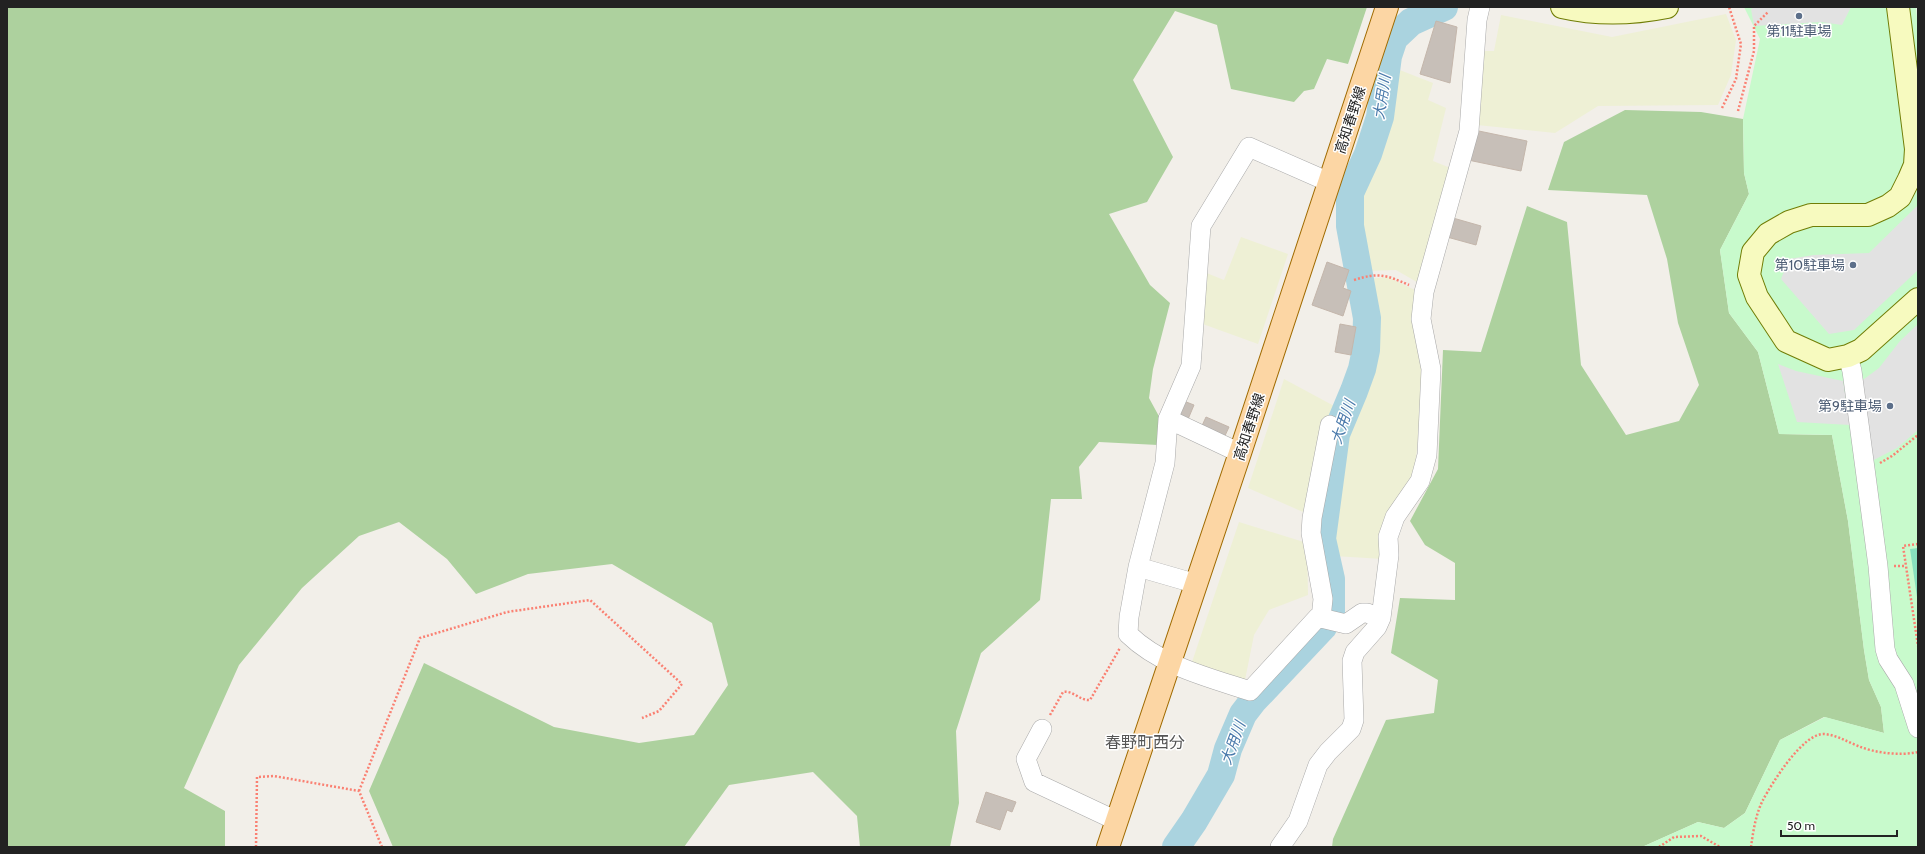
<svg xmlns="http://www.w3.org/2000/svg" width="1925" height="854" font-family="Cabin,'Noto Sans JP',sans-serif">
<style>
.farmland{fill:#eef0d5}
.forest{fill:#add19e}
.park{fill:#c8facc}
.pitch{fill:#88e0be}
.parking{fill:#e2e2e2}
.lines{fill:none;stroke-linecap:round;stroke-linejoin:round}
.river{stroke:#aad3df;stroke-width:28}
.building{fill:#c7bfb8;stroke:#c4b6ab}
.street-casing{stroke:#a9a9a9;stroke-width:20}
.secondary-casing{stroke:#707d05;stroke-width:24}
.primary-casing{stroke:#a06b00;stroke-width:24}
.path{stroke:#fa8072;stroke-width:2.5;stroke-dasharray:2 2;stroke-linecap:butt}
.street{stroke:#fff;stroke-width:19}
.secondary{stroke:#f7fabf;stroke-width:22}
.primary{stroke:#fcd6a4;stroke-width:22}
.service-dot{fill:#5c6f8a;stroke:#fff;stroke-width:1.5}
.labels{text-anchor:middle;stroke-width:3;stroke-linejoin:round;paint-order:stroke}
.service-label{font-size:14px;fill:#4e5e75;stroke:#fff;text-anchor:end}
.street-label{font-size:14px;fill:#222;stroke:#fff}
.water-label{font-size:15px;font-style:italic;fill:#4a7aab;stroke:#fff}
.quarter-label{font-size:16px;fill:#555;stroke:#fff}
</style>
<rect width="100%" height="100%" fill="#f2efe9"/>
<!-- farmland -->
<path class="farmland" d="M1726,14L1736,40L1731,75L1718,105L1598,106L1555,133L1477,125L1481,51H1494L1501,15L1612,37Z
M1392,67L1433,83L1428,100L1446,108L1433,161L1453,169L1422,285L1396,270L1366,271L1360,229L1356,196L1388,107Z
M1241,237L1288,254L1258,344L1200,323L1204,272L1224,280Z
M1388,277L1421,293L1424,373L1415,470L1403,491L1383,559L1334,556L1328,540L1338,476L1340,447L1368,374L1373,344L1374,316L1367,279Z
M1284,379L1336,407L1328,424L1310,515L1248,488Z
M1239,522L1307,543L1308,595L1269,610L1254,635L1245,680L1192,662Z"/>
<!-- forest -->
<path class="forest" d="M7,7H1367L1348,64L1327,59L1314,89L1304,91L1294,102L1231,89L1217,25L1175,11L1133,80L1173,157L1147,202L1109,214L1150,285L1170,303L1153,369L1149,398L1161,420L1158,445L1099,442L1079,467L1082,499H1051L1040,600L981,653L956,731L959,803L950,847H860L857,816L813,772L729,785L684,847H393L369,791L424,663L554,727L639,743L694,735L728,685L712,623L612,564L528,574L476,594L447,559L399,522L359,536L302,588L239,665L184,788L225,811V847H7Z
M1625,110L1701,112L1743,119L1744,173L1749,194L1720,250L1729,313L1758,352L1779,434L1832,435L1848,521L1864,650L1869,680L1881,707L1884,733L1824,717L1780,740L1745,813L1724,828L1698,822L1642,847H1332L1333,839L1386,720L1434,713L1438,680L1391,653L1400,598L1455,600V563L1425,545L1410,521L1438,469L1443,350L1481,352L1527,206L1567,222L1581,365L1626,435L1679,421L1699,385L1678,323L1667,259L1647,195L1548,190L1564,142Z"/>
<!-- park -->
<path class="park" d="M1744,7H1916L1918,28V847H1642L1698,822L1724,828L1745,813L1780,740L1825,717L1884,733L1881,707L1869,680L1864,650L1848,521L1832,435L1779,434L1758,352L1729,313L1720,250L1749,194L1744,173L1743,119L1760,39Z"/>
<!-- pitch -->
<path class="pitch" d="M1918,548V604L1910,549Z"/>
<!-- parking -->
<path class="parking" d="M1755,7H1851L1842,25L1821,22L1754,26L1751,9Z
M1918,205V270L1854,330L1829,334L1781,279L1789,259L1814,255L1869,253Z
M1918,324V430L1897,448L1870,462L1860,382L1879,368L1900,341Z
M1778,364L1796,371L1843,381L1850,425L1797,422Z"/>
<g class="lines">
<!-- river -->
<path class="river" d="M1176,847L1194,821L1221,775L1228,749L1243,714L1253,701L1323,627L1331,613V579L1322,539L1336,434L1354,391L1362,369L1366,350L1367,318L1350,226V193L1368,154L1380,117L1388,56L1394,38L1411,22L1444,7"/>
</g>
<!-- building -->
<path class="building" d="M1436,21L1457,27L1450,83L1420,74Z
M1474,130L1527,141L1521,171L1468,160Z
M1453,218L1481,226L1476,245L1447,237Z
M1327,262L1349,270L1343,288L1351,291L1343,316L1312,305Z
M1340,324L1356,327L1351,355L1335,352Z
M1181,400L1194,405L1186,424L1173,419Z
M1206,417L1229,427L1223,440L1200,430Z
M986,792L1016,802L1012,812L1007,810L1000,830L976,822Z"/>
<g class="lines">
<!-- street casing -->
<g class="street-casing">
<path id="street" d="M1848,356L1852,371L1878,566L1885,649L1888,659L1904,684L1918,728
M1168,419L1165,463L1138,567L1197,584
M1240,453L1168,419L1191,366L1201,226L1249,147L1329,182
M1138,567L1129,617L1128,634C1161,666 1207,677 1250,691L1318,617L1321,618L1323,599L1311,533L1312,518L1330,425
M1321,618L1346,624L1362,613H1367L1381,618
M1042,729L1026,759L1034,782L1117,821
M1280,847L1298,821L1318,765L1328,752L1351,729L1354,720L1352,661L1355,652L1377,627L1381,618L1389,555L1388,537L1395,517L1420,481L1427,455L1431,369L1421,319L1424,292L1469,131L1477,20L1480,7"/>
</g>
<!-- secondary casing -->
<g class="secondary-casing">
<path id="secondary" d="M1562,7C1597,15 1632,14 1667,7
M1898,7L1916,149L1915,165L1909,179L1900,197L1888,206L1868,215H1811L1789,222L1768,234L1753,252L1749,275L1757,297L1786,341L1828,360L1848,356L1861,350L1918,299"/>
</g>
<!-- primary casing -->
<g class="primary-casing">
<path id="primary" d="M1108,847L1240,453L1387,7"/>
</g>
<!-- path -->
<path class="path" d="M1722,108L1736,79L1741,44L1729,7
M1738,111L1754,51V26L1768,12
M1354,280C1379,272 1386,275 1409,285
M1880,463L1892,456L1918,435
M1918,544L1903,546L1918,646
M1894,566H1905
M1050,715L1063,692C1073,690 1080,701 1090,700L1120,648
M359,791L420,638L507,612L590,600L682,684L659,711L642,718
M256,847L257,777L274,776L359,791L382,847
M1659,847L1674,837L1701,836L1720,847
M1751,847C1753,832 1756,813 1763,800C1772,783 1803,733 1824,734C1836,735 1846,741 1858,746C1875,753 1900,756 1918,752"/>
<!-- street -->
<use href="#street" class="street"/>
<!-- secondary -->
<use href="#secondary" class="secondary"/>
<!-- primary -->
<use href="#primary" class="primary"/>
</g>
<!-- markers -->
<g class="service-dot">
<circle cx="1799" cy="16" r="4"/>
<circle cx="1853" cy="265" r="4"/>
<circle cx="1890" cy="406" r="4"/>
</g>
<g class="labels">
<!-- service labels -->
<g class="service-label">
<text x="1799" y="36" text-anchor="middle">第11駐車場</text>
<text x="1845" y="270">第10駐車場</text>
<text x="1882" y="411">第9駐車場</text>
</g>
<!-- street labels -->
<g class="street-label">
<text transform="translate(1350 120) rotate(-72)" y="5">高知春野線</text>
<text transform="translate(1249 427) rotate(-72)" y="5">高知春野線</text>
</g>
<!-- water labels -->
<g class="water-label">
<text transform="translate(1382 97) rotate(-81)" y="5">大用川</text>
<text transform="translate(1343 422) rotate(-71)" y="5">大用川</text>
<text transform="translate(1233 743) rotate(-70)" y="5">大用川</text>
</g>
<!-- quarter labels -->
<g class="quarter-label">
<text x="1145" y="748">春野町西分</text>
</g>
</g>
<!-- border -->
<rect width="1925" height="854" fill="none" stroke="#222222" stroke-width="16"/>
<!-- scale -->
<path d="M1781 830v6h116v-6" fill="none" stroke="#222222" stroke-width="2"/>
<text x="1787" y="830" font-size="12" fill="#222222" stroke="#ffffff" stroke-width="3" paint-order="stroke">50 m</text>
</svg>
